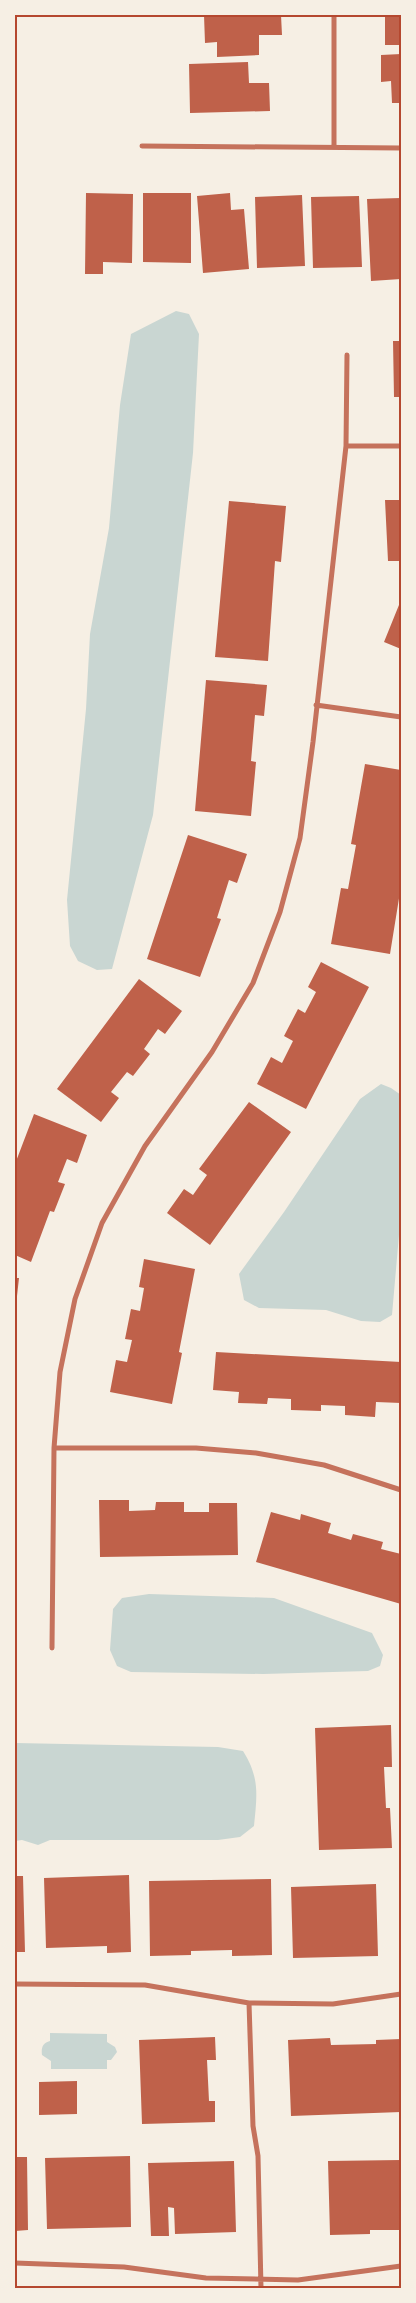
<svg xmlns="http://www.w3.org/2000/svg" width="416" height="2303" font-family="Poppins,sans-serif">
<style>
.water{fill:#c9d6d2}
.building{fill:#bf614a}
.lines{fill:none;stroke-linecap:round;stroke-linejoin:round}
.minor{stroke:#c5725c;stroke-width:5}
.neatline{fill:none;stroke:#b5482f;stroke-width:2}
</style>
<rect width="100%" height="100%" fill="#f6efe4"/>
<!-- water -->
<path class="water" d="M176,311L189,314L199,334L193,453L153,815L112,969L97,970L78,961L70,946L67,900L86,709L90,634L109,528L120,405L131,334Z
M381,1084L391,1088L401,1095V1212L392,1315L380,1322L361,1321L326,1310L259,1308L244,1300L239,1274L284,1212L360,1099Z
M149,1594L274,1598L372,1633L383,1655L380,1666L368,1671L263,1674L131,1672L117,1666L110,1650L113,1609L122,1598Z
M15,1743L218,1747L243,1751C260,1778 257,1795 254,1826L240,1837L218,1840H50L38,1845L22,1840L15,1841Z
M50,2033L107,2034V2042L115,2047L117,2052L111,2060H107V2069H51V2061L42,2055C41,2047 43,2043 50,2041Z"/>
<!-- building -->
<path class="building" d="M204,15H281L282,35H259V55L217,57V42L205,43Z
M385,15H401V45H385Z
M401,54V103H392L391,81L381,82V55Z
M248,62L249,83H269L270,111L190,113L189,64Z
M86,193L133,194L132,263L103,262V274H85Z
M143,193H191V263L143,262Z
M230,193L231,210L244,209L249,269L203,273L197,196Z
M302,195L305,266L257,268L255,197Z
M359,196L362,267L313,268L311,197Z
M401,198V279L371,281L367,199Z
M393,341H401V397H394Z
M385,500H401V561H388Z
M229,501L286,506L281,562L275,561L268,661L215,657Z
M401,600V649L384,642Z
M206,680L267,685L264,716L255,715L251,761L256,762L251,816L195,811Z
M365,764L401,770V886L390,954L331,944L341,888L348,889L356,845L351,844Z
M188,835L247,854L237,883L229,880L217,918L221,919L200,977L147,959Z
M321,962L369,987L306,1109L257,1084L271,1057L282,1063L293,1041L284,1036L298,1009L305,1013L316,992L308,987Z
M139,979L182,1011L165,1034L158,1029L144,1049L150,1054L133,1076L127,1072L111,1092L119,1098L101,1122L57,1089Z
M249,1102L291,1132L210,1245L167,1213L184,1189L193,1195L207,1175L199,1169Z
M34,1114L87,1135L77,1163L67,1159L58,1182L65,1184L54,1212L50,1211L31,1262L15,1255V1164Z
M144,1259L195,1269L179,1352L182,1353L172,1404L110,1392L116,1360L127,1362L132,1340L125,1339L131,1309L140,1311L144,1288L139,1287Z
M15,1278H19L16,1305H15Z
M216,1352L401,1362V1403L376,1402L375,1417L345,1415V1406L321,1405V1411L291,1410V1399L268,1398L267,1404L238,1403L239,1392L213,1390Z
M99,1500H129V1511L155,1510L156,1502H184V1512H209V1503H237L238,1555L100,1557Z
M271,1512L300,1520L301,1514L331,1523L328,1533L351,1540L353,1534L383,1542L381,1549L401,1554V1604L256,1562Z
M391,1725L392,1767H384L386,1808H390L392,1848L319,1850L315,1728Z
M129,1875L131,1952L107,1953V1946L46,1948L44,1878Z
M15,1876H23L25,1952H15Z
M271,1879L272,1955L232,1956V1950L191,1951V1955L150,1956L149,1881Z
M376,1884L378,1956L293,1958L291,1887Z
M215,2037L216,2060H207L209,2101H215V2122L142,2124L139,2040Z
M330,2038L331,2045L376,2044V2040L401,2039V2112L291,2116L288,2040Z
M77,2081V2114L39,2115V2082Z
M130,2156L131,2227L47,2229L45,2158Z
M15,2157H27L28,2230L15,2231Z
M401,2160V2230H370V2234L330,2235L328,2161Z
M234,2161L236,2232L175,2234L174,2208L168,2207L169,2236H151L148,2163Z"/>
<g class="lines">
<!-- minor -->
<path class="minor" d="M142,146L401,148
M334,147V15
M346,446H401
M316,705L401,717
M54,1448H196L256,1453L324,1465L401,1490
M52,1648L54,1448L60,1372L75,1299L102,1223L145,1146L212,1052L253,983L280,912L300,838L313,742L346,446L347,355
M15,1984L145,1985L249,2003L333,2004L401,1994
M249,2003L253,2126L258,2156L261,2288
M15,2263L124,2267L206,2278L298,2280L401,2266"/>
</g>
<!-- border -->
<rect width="416" height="2303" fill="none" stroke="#f6efe4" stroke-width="32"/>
<rect x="16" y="16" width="384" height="2271" class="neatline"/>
</svg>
